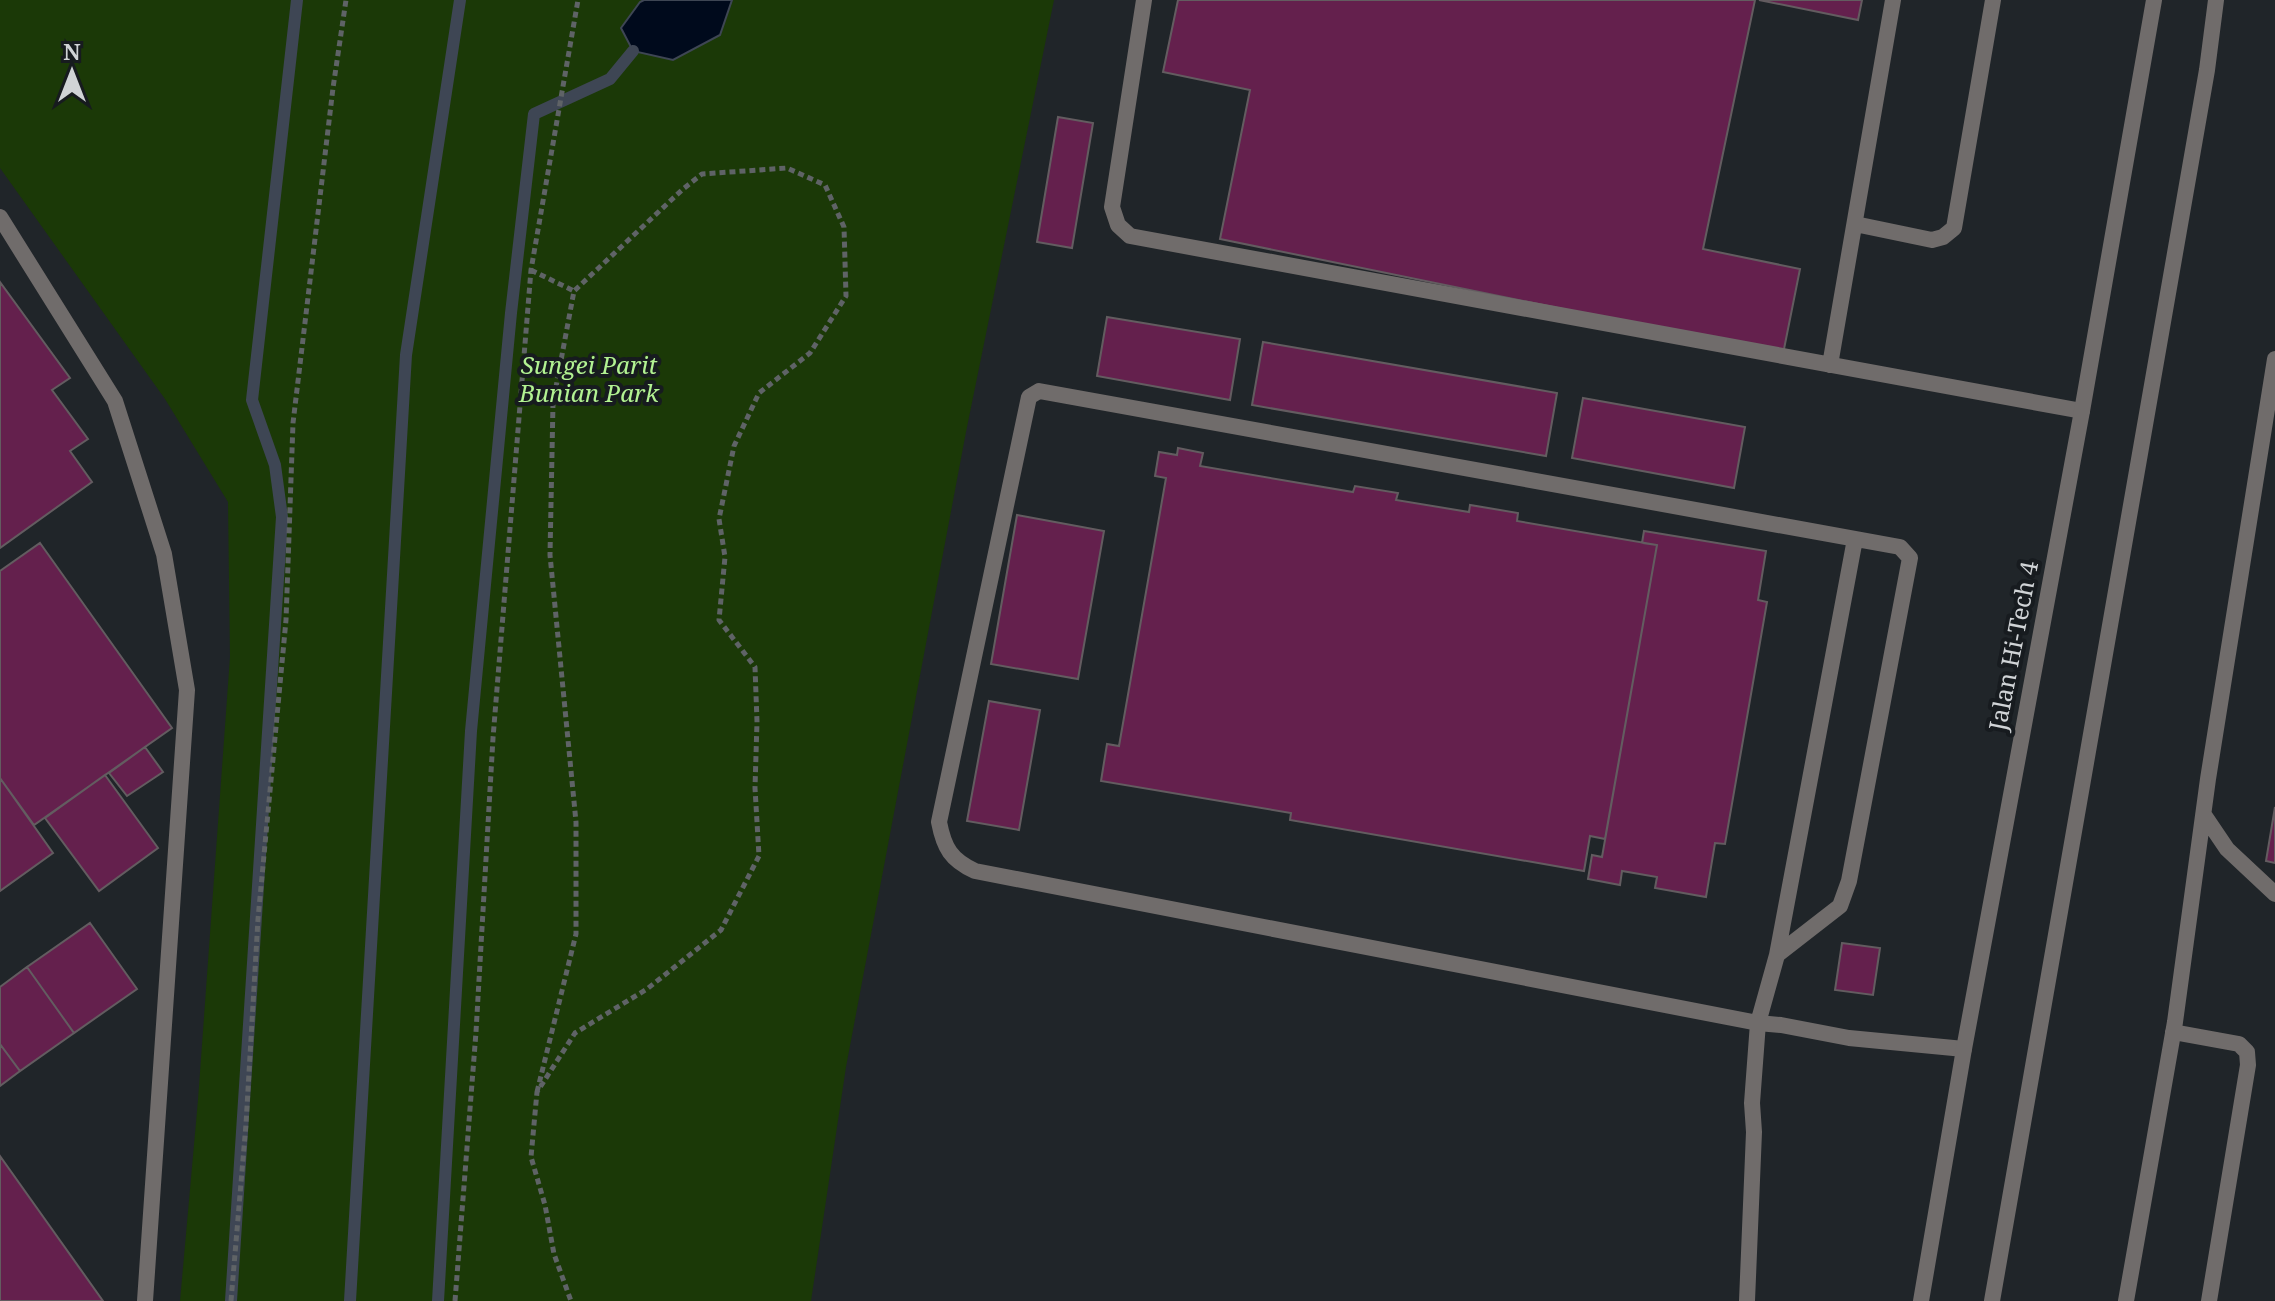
<svg xmlns="http://www.w3.org/2000/svg" width="2275" height="1301" font-family="'Noto Serif',serif">
<style>
.green{fill:#1b3907}
.water{fill:#000a1c;stroke:#3e4654;stroke-width:2}
.lines{fill:none;stroke-linecap:round;stroke-linejoin:round}
.stream{stroke:#3e4654;stroke-width:12}
.building{fill:#64204d;stroke:#635c60;stroke-width:2}
.path{stroke:#5f6366;stroke-width:5;stroke-dasharray:6 4;stroke-linecap:butt}
.lane{stroke:#706c6b;stroke-width:16}
.street{stroke:#706c6b;stroke-width:16}
.labels{text-anchor:middle;stroke-width:8;stroke-linejoin:round;paint-order:stroke}
.park-label{font-size:24px;font-style:italic;fill:#b2f292;stroke:#171b1f}
.street-label{font-size:24px;fill:#d0d3d6;stroke:#171b1f}
</style>
<rect width="100%" height="100%" fill="#202529"/>
<!-- green -->
<path class="green" d="M0,0H1054L966,432L846,1067L811,1301H180L198,1100L230,657L228,502L165,399L0,168Z"/>
<!-- water -->
<path class="water" d="M644,0H732L720,35L673,60L633,51L621,28L640,2Z"/>
<g class="lines">
<!-- stream -->
<path class="stream" d="M231,1301L282,517L275,465L252,400L297,0
M350,1301L406,355L460,0
M438,1301L471,731L511,313L534,114L610,79L633,51"/>
</g>
<!-- building -->
<path class="building" d="M1178,0H1755L1703,249L1800,269L1783,354L1220,239L1250,90L1163,72Z
M1759,0H1862L1858,20Z
M1058,117L1093,123L1072,248L1037,242Z
M0,282L70,378L52,390L88,439L70,451L92,482L0,548Z
M1107,317L1240,339L1230,400L1097,376Z
M1263,342L1557,393L1546,456L1252,405Z
M1583,398L1745,427L1734,488L1572,458Z
M1178,448L1203,453L1200,466L1353,492L1355,486L1398,493L1396,500L1469,512L1470,505L1518,513L1517,521L1657,545L1605,839L1590,836L1584,871L1290,820L1291,813L1101,781L1107,744L1119,746L1166,478L1155,476L1159,452L1177,455Z
M1017,515L1104,531L1078,679L991,664Z
M1644,531L1766,551L1758,600L1767,602L1725,844L1715,843L1706,897L1655,888L1657,877L1622,871L1620,885L1588,879L1592,855L1602,857L1657,545L1642,543Z
M40,543L172,728L34,825L0,778V571Z
M989,701L1040,710L1019,830L967,821Z
M145,747L163,772L127,796L109,773Z
M105,775L158,848L99,891L45,818Z
M0,778L53,853L0,891Z
M2275,807V863L2266,861Z
M90,923L137,989L74,1033L27,967Z
M1842,943L1880,948L1873,995L1835,990Z
M27,967L74,1033L20,1071L0,1044V987Z
M0,1044L20,1071L0,1086Z
M0,1156L103,1301H0Z"/>
<g class="lines">
<!-- path -->
<path class="path" d="M531,270L574,291
M537,1092L576,934V822L550,555L553,403L574,291L683,189L702,174L787,168L825,185L844,227L846,296L810,353L759,393L734,446L719,519L725,557L719,620L755,667L757,722L755,788L759,856L721,930L647,989L575,1033L537,1092L531,1157L545,1205L554,1254L571,1301
M231,1301L246,1124L258,919L286,620L293,423L333,88L346,0
M455,1301L476,1032L493,738L531,270L578,0"/>
<!-- lane -->
<path class="lane" d="M1144,0L1112,207L1118,225L1130,236L2082,411
M0,217L115,401L164,554L187,690L145,1301
M1855,224L1932,240L1943,237L1954,228L1993,0
M1830,365L1893,0
M2204,815L2227,849L2275,894
M1777,955L1840,906L1849,881L1910,558L1900,547L1039,391L1029,397L939,822C944,848 951,860 975,871L1758,1023L1781,1025L1849,1038L1964,1049
M2173,1032L2239,1044L2247,1052L2248,1065L2209,1301
M1747,1301L1754,1132L1752,1103L1758,1023L1777,955L1855,539
M2126,1301L2175,1022L2208,779L2275,359"/>
<!-- street -->
<path class="street" d="M1921,1301L1964,1049L2082,411L2154,0
M1992,1301L2207,70L2216,0"/>
</g>
<g class="labels">
<!-- park labels -->
<g class="park-label">
<text x="589" y="374">Sungei Parit<tspan x="589" dy="28">Bunian Park</tspan></text>
</g>
<!-- street labels -->
<g class="street-label">
<text transform="translate(2014 646) rotate(-79)" y="8">Jalan Hi-Tech 4</text>
</g>
</g>
<!-- north arrow -->
<g transform="translate(72 72)" stroke="#171b1f" stroke-width="6" paint-order="stroke">
<path d="M0-6L14 30L0 20L-14 30Z" fill="#d0d3d6"/>
<text y="-12" font-size="22" font-weight="bold" text-anchor="middle" fill="#d0d3d6">N</text>
</g>
</svg>
